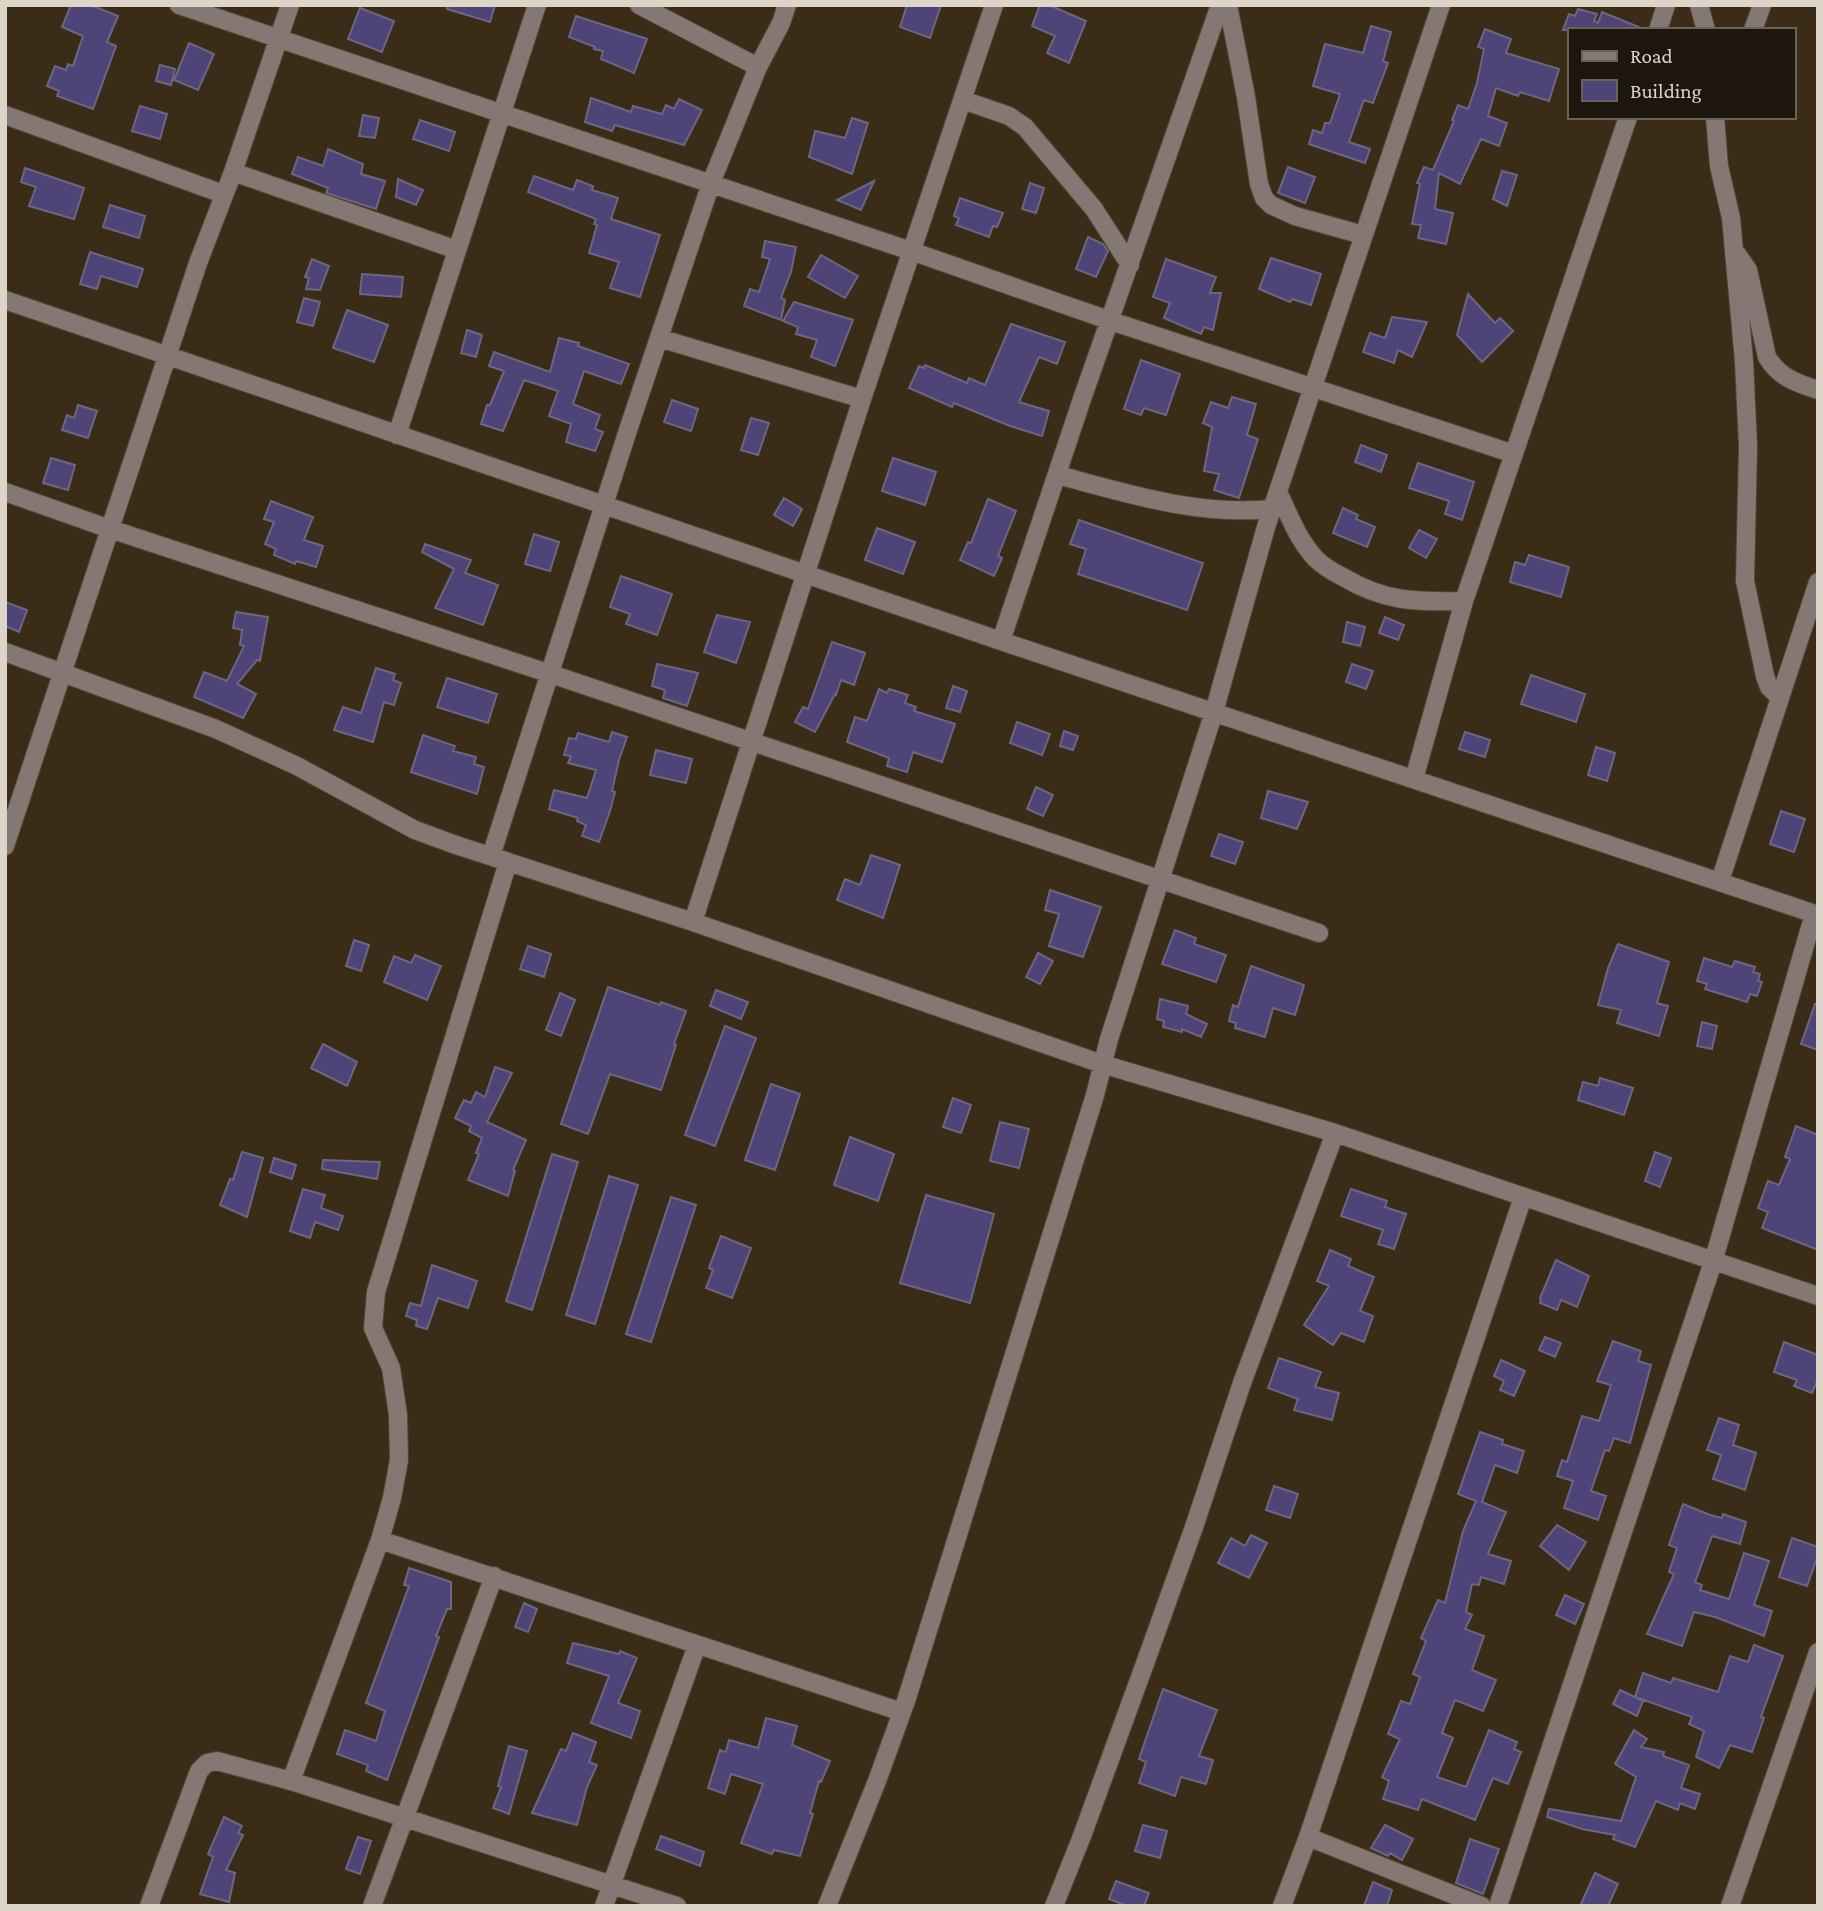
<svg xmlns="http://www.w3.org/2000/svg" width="1823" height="1911" font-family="'Crimson Pro',serif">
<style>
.building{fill:#4e4478;stroke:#6b6780;stroke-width:2}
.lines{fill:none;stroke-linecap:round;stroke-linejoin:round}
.minor-casing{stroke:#554734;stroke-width:20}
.minor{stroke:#857874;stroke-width:18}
</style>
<rect width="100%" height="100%" fill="#3b2c18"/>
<!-- building -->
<path class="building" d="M71,5H91L118,16L107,42L116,46L93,109L57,96L59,91L47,86L55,66L66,70L68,64L73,66L83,36L62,27Z
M448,5H495L490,22L447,9Z
M907,5H941L930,38L900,27Z
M1040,5H1049L1086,21L1069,63L1047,53L1055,36L1032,26Z
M360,8L394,21L382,52L348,39Z
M1578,9L1597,14L1594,21L1598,23L1602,12L1646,30H1563L1569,14L1575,16Z
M576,16L647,39L634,73L601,59L603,51L594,49L595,47L569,37Z
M1371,26L1391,32L1383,61L1388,63L1373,103L1364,100L1349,142L1370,149L1365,163L1309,144L1313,130L1322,133L1325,123H1330L1340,94L1313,86L1325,44L1363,53Z
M1485,29L1511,39L1506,53L1559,69L1549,101L1520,92L1518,96L1496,88L1488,116L1507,123L1499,146L1481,139L1460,184L1439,173L1435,209L1453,213L1446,244L1418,238L1421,225L1412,224L1420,184L1417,183L1424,167L1433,170L1454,121L1452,120L1458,105L1468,109L1477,83L1484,49L1478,47Z
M189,43L214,54L198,90L174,80Z
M160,65L175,69L171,85L156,81Z
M591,98L631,112L633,106L662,114L666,105L674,109L679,99L702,110L684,145L615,125L612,131L585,122Z
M140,106L167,114L160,139L132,131Z
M363,115L379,118L375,138L359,136Z
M852,118L868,123L852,174L809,157L815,131L845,138Z
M420,120L455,132L449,151L413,139Z
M328,149L363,164L361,174L385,181L376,209L326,193L328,188L292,174L298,157L323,166Z
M1288,167L1315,177L1305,203L1278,193Z
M25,168L84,188L74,219L29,206L36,187L21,182Z
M1502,171L1517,175L1507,206L1493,199Z
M534,176L573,190L577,180L593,186L592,190L618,198L611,219L660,235L640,297L610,288L619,262L589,253L597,225L594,224L596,219L528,192Z
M398,179L423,190L416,205L396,197Z
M874,181L861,210L837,200Z
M1030,183L1044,188L1036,213L1022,209Z
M960,198L1003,213L997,227L993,226L989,237L956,225L959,218L954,216Z
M110,205L145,216L139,238L103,227Z
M1088,237L1103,244L1108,251L1096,277L1076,269Z
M765,241L796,247L791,272L781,298L785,300L781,320L744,306L750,289L759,292L770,259L762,257Z
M90,252L143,269L137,287L101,276L97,289L80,284Z
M821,255L858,276L845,298L808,277Z
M1271,258L1321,274L1311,305L1292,299L1290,302L1259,289Z
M312,259L329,266L320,290L306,289L309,278L305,277Z
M1166,259L1216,277L1210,293H1221L1213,330L1204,327L1201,334L1164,318L1170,303L1153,297Z
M362,274L403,277L401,297L360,294Z
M1468,294L1495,323L1500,318L1513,331L1482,362L1457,335Z
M304,298L320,302L313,326L297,322Z
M794,302L853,320L835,366L811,357L817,340L796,334L798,327L783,321Z
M347,310L388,325L374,362L333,348Z
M1392,317L1427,322L1412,357L1398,350L1394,363L1363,352L1370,333L1385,338Z
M1011,324L1065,342L1057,364L1039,357L1019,402L1049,411L1042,436L1010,426L954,403L952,407L909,388L919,366L924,368L925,365L967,383L969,378L985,385Z
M467,330L482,335L476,357L461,353Z
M559,338L579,343L578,346L629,364L621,384L584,371L573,404L600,415L595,429L603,432L595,451L566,442L571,424L549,416L558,391L524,380L503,431L481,424L487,405H490L504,371L489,366L494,352L550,372Z
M1141,360L1180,374L1166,415L1144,408L1141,415L1124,409Z
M1232,397L1256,404L1247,435L1258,439L1239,498L1214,490L1219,474L1204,471L1212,427L1203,423L1211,402L1228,408Z
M672,400L698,409L691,431L664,422Z
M78,405L97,411L88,438L62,430L67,415L74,418Z
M751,418L769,423L758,455L741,450Z
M1361,445L1387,455L1381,472L1355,462Z
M51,458L75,465L68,490L43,483Z
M893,458L936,472L925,505L882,491Z
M1418,463L1474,482L1462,520L1445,514L1449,501L1409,488Z
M784,498L802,509L793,526L774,515Z
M988,499L1016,511L998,556L1002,558L994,576L960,560L968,542L971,543Z
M271,501L313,517L304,540L323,546L316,567L296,561L295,564L274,555L276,549L265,544L274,522L264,519Z
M1343,508L1358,515L1356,519L1375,527L1367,547L1333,533Z
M1079,520L1203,563L1187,610L1078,574L1086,549L1070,544Z
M877,528L915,542L903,574L865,560Z
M1419,530L1437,539L1426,558L1409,548Z
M534,534L559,542L550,571L525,564Z
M425,544L471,560L465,573L498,585L483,625L435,608L454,569L422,552Z
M1529,555L1569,567L1561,597L1510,582L1515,562L1525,565Z
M621,576L672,594L657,635L626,624L630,614L610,607Z
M5,602L27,610L19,632L5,626Z
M236,612L268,617L260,661L257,660L237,684L256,694L243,718L194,697L204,672L227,681L244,646L240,645L242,630L233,628Z
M717,615L750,622L736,663L704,652Z
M1385,617L1404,625L1398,640L1379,633Z
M1347,622L1365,627L1360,646L1343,642Z
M832,642L865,653L854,685L841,680L836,695L835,694L815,732L795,722L803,707L808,709Z
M657,664L698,673L687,706L663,698L665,690L652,686Z
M1352,664L1373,671L1366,689L1346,682Z
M376,668L395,674L393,680L401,683L394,705L384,702L373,742L334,730L343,707L361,713Z
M1531,675L1585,694L1576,722L1521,704Z
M447,678L497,694L488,723L437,707Z
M953,686L967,691L960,712L946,708Z
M879,689L887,693L889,689L908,695L905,703L916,707L914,711L955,724L942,762L913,752L907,772L887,766L889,758L847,742L855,717L867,721Z
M1017,722L1050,734L1042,755L1010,743Z
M1064,731L1078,736L1073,750L1060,746Z
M612,732L627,737L619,760L612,791L615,792L610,811L599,842L582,836L586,825L577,821L578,818L549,809L554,790L587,798L596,770L568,763L571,756L564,755L569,738L576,739L578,733L609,742Z
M1465,732L1490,740L1485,757L1459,749Z
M423,735L455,746L453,751L476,757L474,764L484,767L477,794L411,772Z
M1596,747L1615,753L1607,781L1588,775Z
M656,750L692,759L686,783L650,775Z
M1036,787L1053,795L1043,816L1027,809Z
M1268,791L1308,802L1297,829L1261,818Z
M1781,811L1805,819L1794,852L1770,844Z
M1219,834L1243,842L1235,864L1211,856Z
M871,855L900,865L883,918L837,900L845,879L860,885Z
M1050,890L1101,907L1083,957L1049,946L1059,914L1045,910Z
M1175,930L1196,938L1194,944L1226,955L1216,982L1162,964Z
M354,940L369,945L361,971L346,966Z
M1618,944L1669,962L1657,1003L1668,1006L1659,1036L1617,1023L1621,1010L1598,1005L1608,968Z
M528,946L551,954L544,977L520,969Z
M1038,953L1053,961L1040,984L1026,977Z
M415,955L441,966L427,1000L384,982L394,956L411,963Z
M1704,958L1732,967L1735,961L1755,967L1753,972L1760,974L1758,981L1762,982L1757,996L1750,994L1747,1002L1705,989L1707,984L1697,981Z
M1251,966L1304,985L1295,1015L1273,1008L1265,1037L1235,1028L1236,1023L1229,1021L1233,1005L1238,1007Z
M608,987L660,1005L661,1002L686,1011L674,1044L676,1045L661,1090L610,1074L588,1134L561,1124Z
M716,990L748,1002L741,1019L710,1006Z
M560,993L575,1000L561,1036L546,1030Z
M1160,999L1188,1006L1186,1014L1207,1024L1201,1037L1182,1029V1032L1163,1027L1164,1021L1157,1019Z
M1815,1004H1818V1050L1801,1044Z
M1702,1022L1717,1026L1712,1049L1697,1046Z
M725,1026L756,1038L715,1146L685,1135Z
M323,1044L357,1062L347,1086L311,1068Z
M495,1067L512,1073L487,1122L526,1140L513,1170L515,1171L508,1196L468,1180L479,1154L476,1153L482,1138L469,1131L471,1126L455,1118L464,1100L471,1103L476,1092L485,1097Z
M1600,1078L1633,1088L1624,1115L1578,1100L1583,1082L1598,1086Z
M771,1084L800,1094L775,1170L745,1160Z
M953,1098L971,1105L961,1133L943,1127Z
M1000,1122L1029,1129L1019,1168L990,1161Z
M1796,1126L1818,1135V1250L1762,1228L1768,1212L1758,1208L1768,1181L1779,1185L1790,1159L1785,1157Z
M850,1137L894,1154L878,1201L834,1185Z
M242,1152L263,1158L247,1217L220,1205L230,1179L233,1180Z
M1655,1152L1671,1158L1660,1187L1645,1181Z
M552,1154L578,1162L532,1310L506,1301Z
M274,1158L296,1165L292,1179L270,1172Z
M323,1160L380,1162L377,1179L322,1169Z
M609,1176L638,1185L595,1324L566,1315Z
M303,1189L325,1195L321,1208L343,1216L338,1230L315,1222L310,1238L290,1231Z
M1351,1189L1387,1201L1385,1207L1406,1214L1394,1249L1378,1244L1383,1230L1341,1216Z
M926,1195L994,1214L970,1303L900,1283Z
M671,1197L696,1205L651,1342L626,1334Z
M721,1236L751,1248L732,1298L706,1288L713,1270L709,1268Z
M1330,1250L1351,1259L1348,1266L1374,1277L1360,1311L1373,1316L1364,1342L1341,1333L1333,1345L1304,1325L1329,1286L1317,1281Z
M1556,1260L1589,1276L1577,1307L1561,1300L1557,1310L1540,1303L1541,1299L1540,1298Z
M432,1265L477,1281L468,1308L438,1298L427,1329L416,1326L417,1320L406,1316L410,1303L421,1306Z
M1545,1337L1561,1343L1555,1357L1539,1350Z
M1613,1341L1641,1351L1638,1361L1651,1365L1630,1443L1614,1438L1609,1451L1605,1450L1591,1491L1606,1496L1598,1520L1564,1508L1573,1481L1557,1476L1562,1460L1567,1462L1582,1416L1599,1421L1611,1385L1597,1381Z
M1784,1342L1818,1355V1379L1812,1393L1794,1386L1797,1380L1774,1372Z
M1279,1358L1321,1372L1315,1387L1339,1393L1332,1420L1294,1410L1298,1399L1268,1388Z
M1501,1360L1525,1371L1514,1396L1500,1390L1504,1381L1494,1376Z
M1719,1418L1739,1425L1733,1445L1756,1453L1745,1490L1713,1479L1721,1455L1707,1450Z
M1480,1432L1503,1440L1502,1444L1524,1451L1517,1473L1495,1465L1482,1502L1506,1512L1488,1554L1511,1561L1504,1584L1481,1577L1479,1585L1472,1584L1466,1612L1472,1615L1465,1629L1484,1636L1472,1670L1496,1680L1483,1711L1455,1700L1442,1733L1453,1738L1437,1777L1466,1787L1489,1730L1517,1742L1514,1749L1521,1752L1508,1784L1493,1778L1475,1820L1422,1799L1418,1810L1383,1799L1389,1781L1382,1777L1400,1739L1388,1734L1401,1701L1410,1704L1420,1677L1413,1674L1426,1641L1421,1638L1438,1600L1445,1603L1463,1531L1476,1501L1458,1494Z
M1274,1486L1298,1494L1290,1518L1266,1510Z
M1683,1504L1710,1515L1722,1518L1723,1514L1746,1522L1740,1544L1712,1536L1695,1582L1702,1585L1700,1590L1729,1599L1744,1553L1769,1561L1754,1605L1772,1611L1764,1636L1715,1617L1694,1612L1682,1646L1647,1634L1674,1574L1669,1572L1677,1548L1669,1545Z
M1557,1525L1586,1542L1569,1570L1540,1546Z
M1251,1535L1267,1543L1249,1578L1218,1563L1231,1538L1245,1546Z
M1792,1538L1818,1547V1555L1807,1586L1779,1577Z
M409,1568L451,1582V1609H447L436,1636L439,1637L387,1780L366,1771L368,1765L337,1754L345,1730L376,1741L385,1711L366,1703L409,1586L404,1585Z
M1565,1595L1584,1604L1575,1624L1556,1615Z
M524,1603L537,1609L528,1632L515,1627Z
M573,1643L619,1654L620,1651L637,1658L618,1703L640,1711L631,1738L591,1723L609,1676L567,1663Z
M1754,1645L1783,1656L1761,1717L1764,1718L1752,1752L1730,1745L1719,1768L1696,1757L1704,1731L1689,1724L1692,1717L1635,1697L1643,1673L1671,1683L1673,1678L1718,1692L1730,1656L1748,1662Z
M1163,1689L1217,1710L1199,1756L1213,1760L1206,1784L1181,1777L1175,1796L1139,1783L1146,1762L1139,1759Z
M1620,1690L1643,1701L1637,1716L1613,1704Z
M766,1718L797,1726L792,1745L830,1761L821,1782L819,1781L810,1813L813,1814L800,1856L774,1850L772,1854L741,1843L763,1784L731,1774L725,1794L708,1788L720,1750L726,1752L729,1740L758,1748Z
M1634,1730L1647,1739L1641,1747L1664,1752L1663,1756L1689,1765L1681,1788L1700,1794L1695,1809L1680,1803L1678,1810L1656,1801L1635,1847L1613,1839L1615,1835L1582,1829L1547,1817L1549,1809L1621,1821L1636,1777L1615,1764Z
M573,1733L596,1742L589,1762L597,1765L587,1787L577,1825L532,1813L561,1749L566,1751Z
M509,1746L527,1751L509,1814L493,1808L501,1787L498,1786Z
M224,1817L242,1826L238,1833L243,1835L226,1870L235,1873L229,1902L200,1894L213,1857L208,1854Z
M1143,1825L1167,1831L1160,1858L1135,1851Z
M1385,1825L1413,1839L1402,1860L1390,1853L1388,1856L1371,1848Z
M661,1836L704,1852L700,1866L656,1849Z
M358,1837L371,1841L360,1874L346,1869Z
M1470,1839L1499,1849L1483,1894L1456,1883Z
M1595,1873L1618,1884L1608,1906H1580Z
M1116,1881L1149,1893L1144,1906H1127L1109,1899Z
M1373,1882L1392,1890L1387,1906H1364Z"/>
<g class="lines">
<!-- minor casing -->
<g class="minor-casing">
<path id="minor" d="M179,5L911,251L1111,321L1514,454
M639,5L758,67
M1228,5L1246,97L1259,184L1264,198L1271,205L1295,216L1363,235
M1699,5L1706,30
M1658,30L1666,5
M1753,30L1762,5
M963,100L1009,116L1025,127L1094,209L1130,265
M5,115L223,194
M1715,117L1719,166L1731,218L1744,361L1748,446L1745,581L1765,676L1769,687L1780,698
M233,172L457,250
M1737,254L1748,270L1767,357C1779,377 1796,383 1818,390
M5,300L1001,641L1818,915
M659,338L862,399
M397,435L537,5
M1058,475C1128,494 1198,516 1272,509
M5,492L110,529L551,674L1319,933
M1278,492C1289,515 1298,540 1316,559C1323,566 1333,572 1343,577C1385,602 1415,602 1464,601
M1001,641L1082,399L1220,5
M5,652L216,729L297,766L415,830L456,845L693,922L1102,1064L1335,1133L1818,1296
M1414,779L1464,601L1628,117
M5,846L198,263L233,172L290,5
M491,856L629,427L711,183L758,67L781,23L787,5
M1720,881L1818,582
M693,922L862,399L994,5
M380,1540L902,1712
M291,1781L380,1540L392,1498L399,1460L398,1415L391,1368L373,1328L376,1292L508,862
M1308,1837L1482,1906
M149,1906L199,1771L207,1763L217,1761L291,1781L677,1906
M372,1906L494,1576
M604,1906L697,1645
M827,1906L877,1781L906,1701L1095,1095L1109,1039L1214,712L1266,527L1441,5
M1054,1906L1082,1836L1147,1658L1194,1527L1242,1383L1335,1133
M1282,1906L1308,1837L1523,1197
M1498,1906L1713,1262L1814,914
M1730,1906L1818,1652"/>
</g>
<!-- minor -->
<use href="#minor" class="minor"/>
</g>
<!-- border -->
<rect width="1823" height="1911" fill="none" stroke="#ded5c9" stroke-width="14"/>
<!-- legend -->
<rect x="1568" y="28" width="228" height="91" fill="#1d160d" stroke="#6a6258" stroke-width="2"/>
<rect x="1582" y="51" width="35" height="10" fill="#857874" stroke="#6a6258" stroke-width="2"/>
<text x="1630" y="63" font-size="21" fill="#ded5c9">Road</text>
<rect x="1582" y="80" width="35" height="21" fill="#4e4478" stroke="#6a6258" stroke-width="2"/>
<text x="1630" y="98" font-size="21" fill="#ded5c9">Building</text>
</svg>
